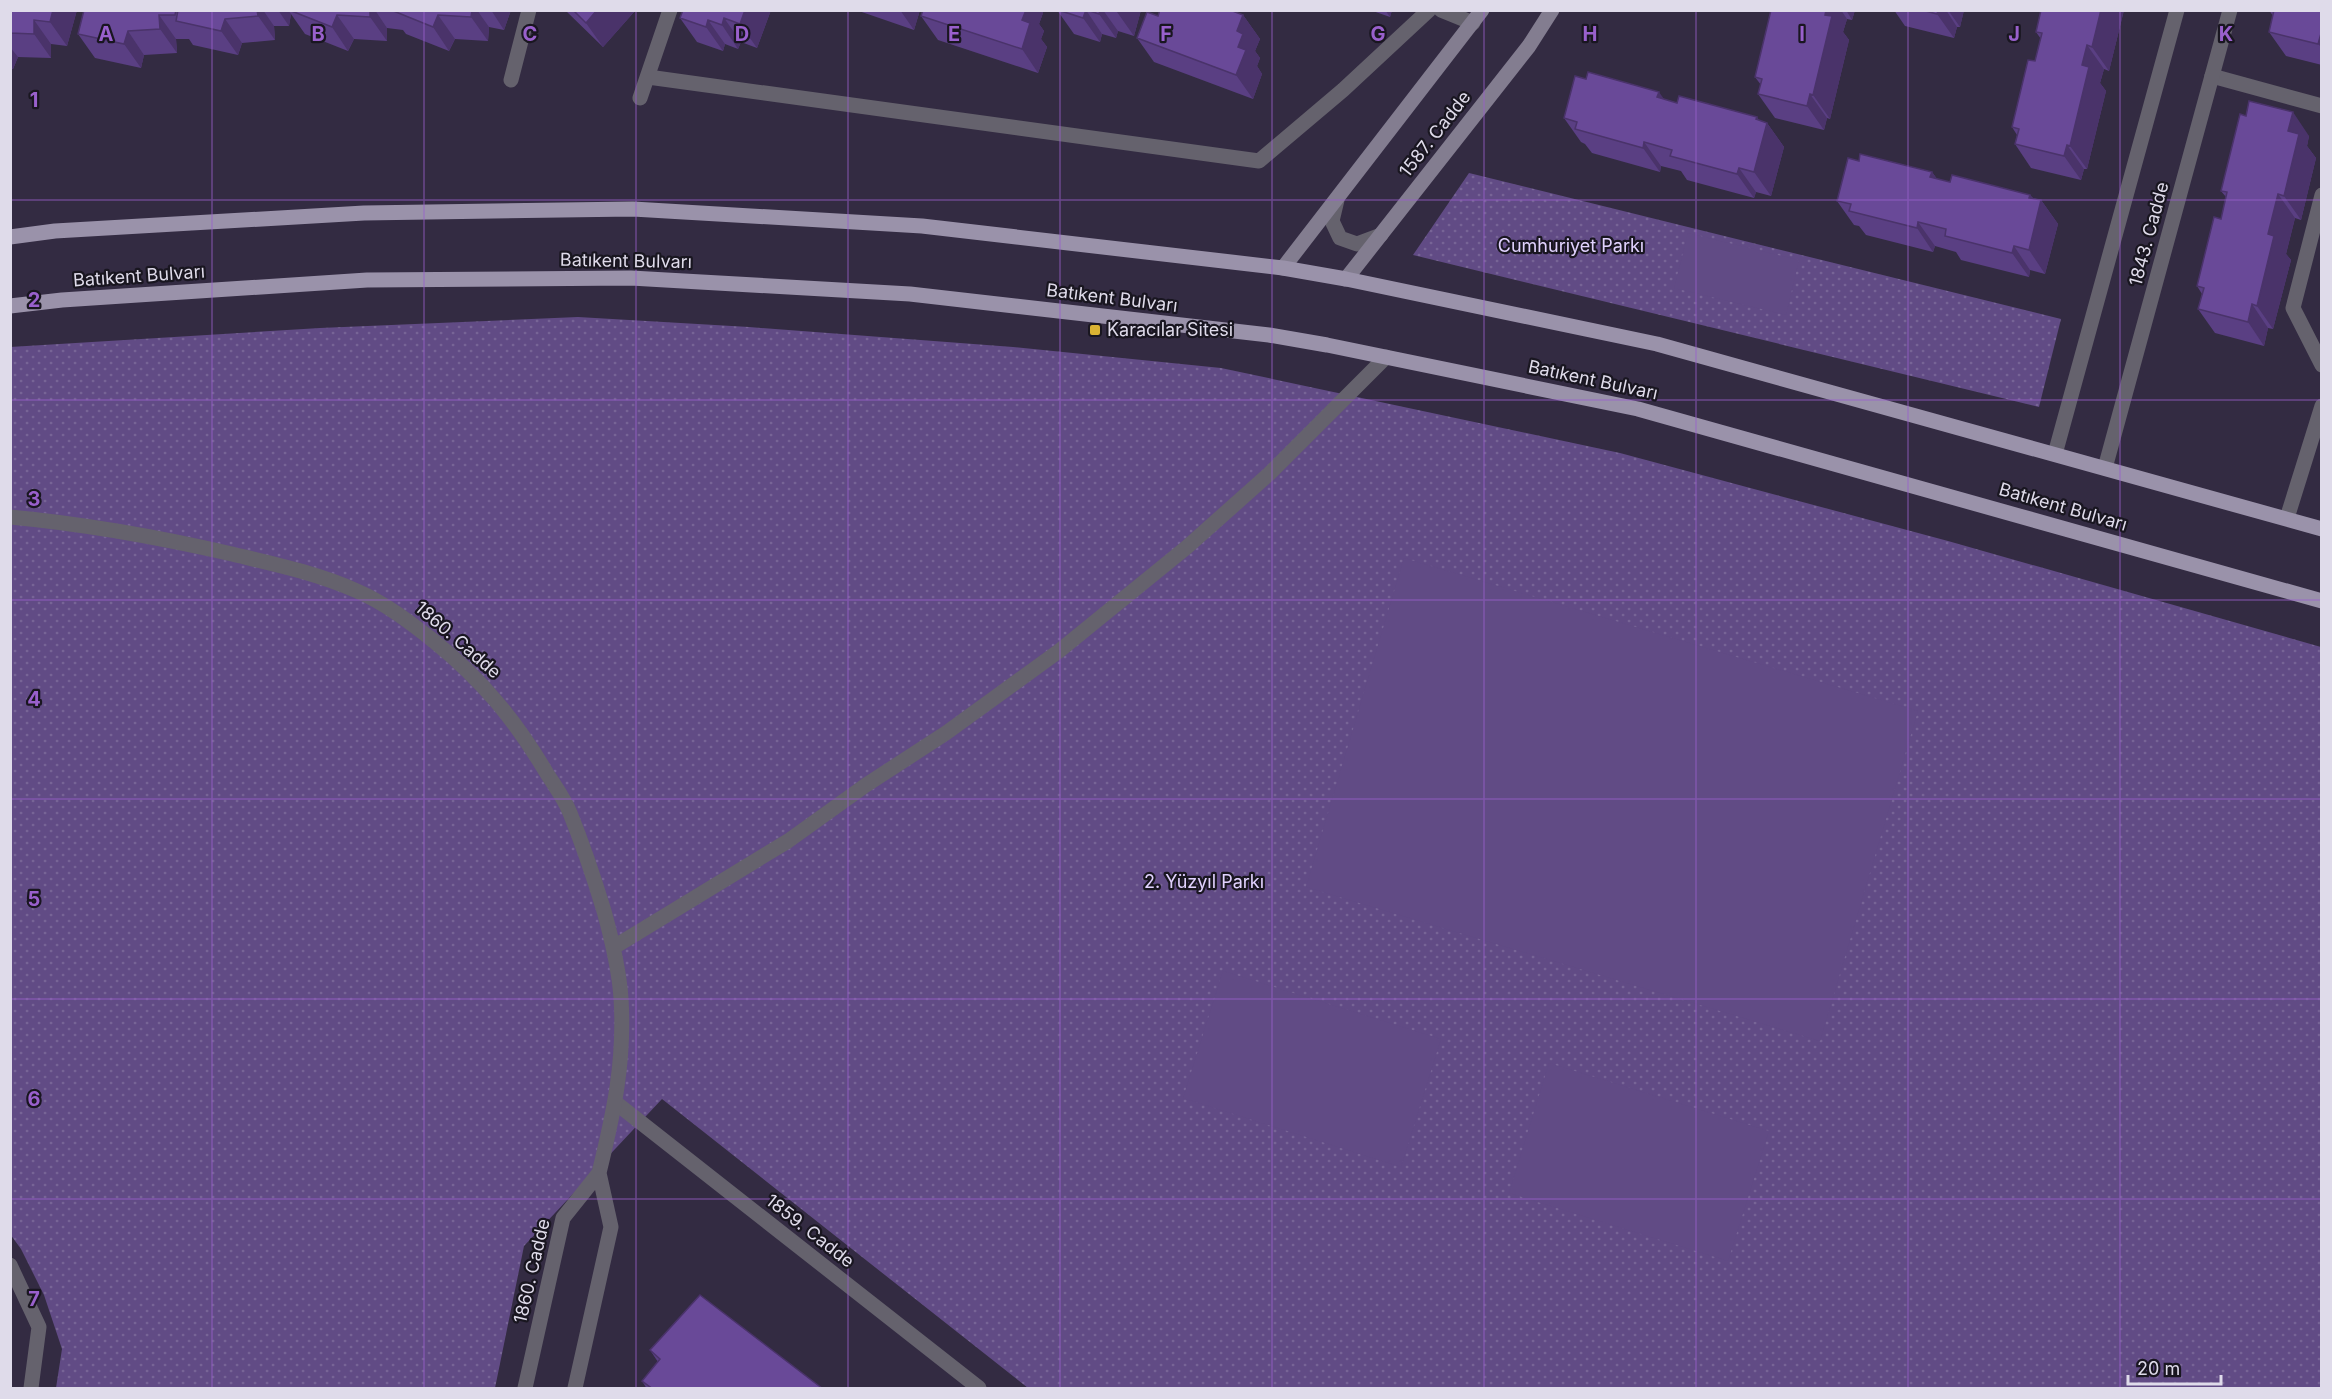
<svg xmlns="http://www.w3.org/2000/svg" width="2332" height="1399" font-family="Inter,sans-serif">
<style>
.green{fill:url(#green-dots)}
.pitch{fill:#614b85}
.lines{fill:none;stroke-linecap:round;stroke-linejoin:round}
.service{stroke:#65626d;stroke-width:15}
.minor{stroke:#65626d;stroke-width:15}
.tertiary{stroke:#65626d;stroke-width:15}
.secondary{stroke:#837d90;stroke-width:15}
.primary{stroke:#9a92aa;stroke-width:15}
.wall{fill:#5a3f83}
.shaded-wall{fill:#4a336a}
.building{fill:#694998;stroke:#4a336a;stroke-width:1.5}
.grid{fill:none;stroke:#9960cc;stroke-width:1.5;stroke-opacity:0.55}
.poi-dot{fill:#dbb333;stroke:#191620;stroke-width:2}
.labels{text-anchor:middle;stroke-width:4.5;stroke-linejoin:round;paint-order:stroke}
.street-label{font-size:18px;fill:#dfdbea;stroke:#191620}
.park-label{font-size:18px;fill:#e1d2fe;stroke:#191620}
.poi-label{font-size:18px;fill:#dfdbea;stroke:#191620;text-anchor:start}
.grid-label{font-size:20px;text-anchor:middle;font-weight:bold;fill:#9960cc;stroke:#191620;stroke-width:4.5;stroke-linejoin:round;paint-order:stroke}
</style>
<defs>
<pattern id="green-dots" width="8" height="8" patternUnits="userSpaceOnUse" patternTransform="scale(1.5)"><rect width="8" height="8" fill="#614b85"/><path d="M2 2h.1M6 6h.1" fill="none" stroke="#776496" stroke-width="1.8" stroke-linecap="round"/></pattern>
</defs>
<rect width="100%" height="100%" fill="#332b42"/>
<!-- green -->
<path class="green" d="M1469,173L2061,319L2039,407L1413,255Z
M578,317L749,327L1013,347L1221,368L1620,453L1948,541L2321,647V1388H1028L662,1099L524,1246L495,1388H56L62,1349L44,1295L21,1249L10,1234V347L320,328Z"/>
<!-- pitch -->
<path class="pitch" d="M1688,233L1799,260L1786,315L1674,288Z
M1404,558L1918,711L1820,1041L1306,887Z
M1223,971L1441,1039L1401,1167L1183,1098Z
M1549,1063L1769,1131L1728,1261L1509,1193Z"/>
<g class="lines">
<!-- service -->
<path class="service" d="M511,80L529,10"/>
<!-- minor -->
<path class="minor" d="M1441,10L1473,23
M2212,76L2322,106
M648,77L1259,161L1343,90L1429,10
M640,98L670,10
M2322,195L2293,308L2322,365
M1337,200L1332,221L1340,238L1357,244L1381,235
M2287,518L2322,406
M616,1103L979,1388
M10,1265L39,1327L31,1388"/>
<!-- tertiary -->
<path class="tertiary" d="M2055,454L2177,10
M2105,468L2230,10
M10,517C85,524 158,537 232,554C274,564 317,573 357,591C385,603 411,623 435,642C482,680 515,720 546,772C554,785 564,798 570,813C583,845 594,878 604,911C612,940 619,969 621,998C625,1061 614,1112 599,1173
M614,947L788,841L866,785L946,733L1059,651L1187,547L1269,474L1386,357
M525,1388L563,1218L599,1173L611,1227L575,1388"/>
<!-- secondary -->
<path class="secondary" d="M1283,268L1482,10
M1346,279L1529,46L1552,10"/>
<!-- primary -->
<path class="primary" d="M10,237L55,231L364,213L633,209L922,226L1283,268L1346,279L1657,344L2322,529
M10,306L62,300L367,280L631,278L910,294L1269,335L1327,345L1638,409L2322,601"/>
</g>
<!-- wall -->
<path class="wall" d="M10,10H77L67,46L51,44V58L18,57L13,69L10,68Z
M84,10H511L504,30L489,27L488,41L455,39L449,51L406,34L403,30L387,28V41L354,39L348,51L305,34L291,14L289,26H274L275,40L242,43L238,55L193,45L189,39H176L177,53L144,55L141,68L95,58L78,34Z
M565,10H633L634,12L603,47Z
M771,10L757,48L741,42L738,49L725,44L723,51L697,42L680,18Z
M856,10H920L914,30Z
M923,10H1041L1043,13L1039,24L1044,31L1041,39L1047,47L1038,73L938,40L921,16Z
M1057,10H1141L1134,36L1118,31L1116,38L1102,34L1100,42L1074,34Z
M1370,10H1392L1390,17Z
M1778,10H1855L1852,20L1847,19L1843,32L1849,40L1830,119L1827,118L1824,130L1775,118L1758,94L1761,85L1755,77Z
M1894,10H1964L1960,27H1957L1954,38L1905,26Z
M2124,10L2109,71L2104,69L2100,83L2106,91L2087,169H2084L2081,180L2031,168L2015,144L2017,135L2012,127L2035,61L2041,39L2036,32Z
M2269,10H2322V65L2286,56L2269,32L2273,16Z
M1243,15L1260,39L1255,51L1260,58L1257,66L1262,74L1253,99L1154,62L1137,38L1158,16Z
M1664,99L1677,103L1757,117L1759,121L1767,123L1784,147L1771,196L1756,192L1754,198L1687,180L1681,171L1661,166L1660,172L1592,153L1585,144L1581,142L1564,118Z
M2246,116L2309,136L2307,146L2316,158L2301,220L2295,218L2286,254L2291,260L2273,329L2268,328L2264,346L2215,333L2198,309L2202,294L2197,286L2221,219L2226,197L2221,191Z
M1859,161L1932,172L1937,179L1950,182L2030,195L2033,198L2041,200L2058,224L2045,274L2030,270L2029,277L1961,260L1956,252L1935,246L1933,252L1866,235L1859,226L1854,225L1837,201Z
M650,1350L823,1389H647L642,1381L658,1362Z"/>
<!-- shaded-wall -->
<path class="shaded-wall" d="M53,10H77L67,46L50,22Z
M257,10H263L274,26L275,40L258,16Z
M278,10H288L291,14L289,26Z
M370,10H375L387,28V41L370,17Z
M472,10H477L489,27L488,41L471,17Z
M491,10H511L504,30Z
M597,10H633L634,12L603,47L586,23Z
M745,10H771L757,48L740,24Z
M900,10H920L914,30Z
M1024,10H1041L1043,13L1039,24L1044,31L1041,39L1047,47L1038,73L1022,49V20Z
M1086,10L1102,34L1100,42L1083,18Z
M1100,10H1103L1118,31L1116,38L1099,14Z
M1118,10H1141L1134,36L1117,12Z
M1385,10H1392L1390,17Z
M1826,10H1841L1847,19L1843,32L1849,40L1830,119L1813,95Z
M1846,10H1855L1852,20Z
M1938,10H1946L1957,27L1954,38L1937,14Z
M1948,10H1964L1960,27Z
M2101,10H2124L2109,71L2092,47Z
M159,15L176,39L177,53L160,29Z
M337,15L354,39L348,51L332,27Z
M438,15L455,39L449,51L433,27Z
M1243,15L1260,39L1255,51L1260,58L1257,66L1262,74L1253,99L1236,75L1237,31Z
M724,18L741,42L738,49L722,25Z
M225,19L242,43L238,55L221,31Z
M34,20L51,44V58L34,34Z
M708,20L725,44L723,51L706,27Z
M2322,30V48L2318,44Z
M128,31L144,55L141,68L124,44Z
M2087,45L2104,69L2100,83L2106,91L2087,169L2070,146L2082,65Z
M10,47L18,57L13,69L10,66Z
M1659,92L1676,116L1657,97Z
M1810,94L1827,118L1824,130L1807,106Z
M2293,112L2309,136L2307,146L2316,158L2301,220L2284,196L2288,131Z
M1757,117L1766,130L1767,123L1784,147L1771,196L1754,172L1756,119Z
M1644,142L1661,166L1660,172L1643,148Z
M2067,145L2084,169L2081,180L2064,156Z
M1739,168L1756,192L1754,198L1737,174Z
M1932,172L1949,196L1930,177Z
M2278,194L2295,218L2286,254L2291,260L2273,329L2257,306L2268,234Z
M2030,195L2039,208L2041,200L2058,224L2045,274L2029,250Z
M1918,222L1935,246L1933,252L1917,228Z
M2014,246L2030,270L2029,277L2012,253Z
M2252,304L2268,328L2264,346L2248,322Z"/>
<!-- building -->
<path class="building" d="M10,10H53L50,22L34,20V34L10,33Z
M84,10H176L175,15H159L160,29L128,31L124,44L78,34Z
M178,10H257L258,16L225,19L221,31L176,21Z
M289,10H370V17L337,15L332,27Z
M391,10H472L471,17L438,15L433,27Z
M573,10H597L586,23Z
M683,10H745L740,24L724,18L722,25L708,20L706,27L680,18Z
M923,10H1026L1022,20L1030,23L1022,49L921,16Z
M1058,10H1086L1083,18Z
M1087,10H1100L1099,14Z
M1160,10H1230L1243,15L1237,31L1243,34L1238,47L1246,50L1236,75L1137,38L1147,12L1158,16Z
M1771,10H1826L1825,15L1832,16L1813,95L1810,94L1807,106L1758,94L1762,79L1755,77Z
M1922,10H1938L1937,14Z
M2041,10H2101L2092,47L2087,45L2082,65L2089,67L2070,146L2067,145L2064,156L2015,144L2019,129L2012,127L2028,60L2035,61L2042,33L2036,32Z
M2274,10H2322V30L2318,44L2269,32Z
M1588,72L1659,92L1657,97L1677,103L1679,96L1757,117L1756,119L1767,123L1754,172L1739,168L1737,174L1670,156L1672,150L1644,142L1643,148L1575,129L1577,122L1564,118L1575,76L1586,79Z
M2249,101L2293,112L2288,131L2299,134L2284,196L2278,194L2268,234L2274,236L2257,306L2252,304L2248,322L2198,309L2204,288L2197,286L2214,217L2221,219L2227,192L2221,191L2240,114L2246,116Z
M1860,154L1932,172L1930,177L1950,182L1952,175L2030,195L2029,198L2041,200L2029,250L2014,246L2012,253L1945,236L1946,229L1918,222L1917,228L1849,211L1851,204L1837,201L1848,158L1859,161Z
M700,1295L823,1389H653L642,1381L660,1359L650,1350Z"/>
<!-- grid -->
<path class="grid" d="M212,10V1388M424,10V1388M636,10V1388M848,10V1388M1060,10V1388M1272,10V1388M1484,10V1388M1696,10V1388M1908,10V1388M2120,10V1388M10,200H2322M10,400H2322M10,600H2322M10,799H2322M10,999H2322M10,1199H2322"/>
<!-- markers -->
<rect class="poi-dot" x="1089" y="324" width="12" height="12" rx="3"/>
<g class="labels">
<!-- street labels -->
<g class="street-label">
<text transform="translate(1435 134) rotate(-52)" y="6">1587. Cadde</text>
<text transform="translate(2149 234) rotate(-75)" y="6">1843. Cadde</text>
<text transform="translate(626 261) rotate(1)" y="6">Batıkent Bulvarı</text>
<text transform="translate(139 276) rotate(-4)" y="6">Batıkent Bulvarı</text>
<text transform="translate(1112 298) rotate(7)" y="6">Batıkent Bulvarı</text>
<text transform="translate(1593 380) rotate(12)" y="6">Batıkent Bulvarı</text>
<text transform="translate(2063 507) rotate(16)" y="6">Batıkent Bulvarı</text>
<text transform="translate(458 640) rotate(41)" y="6">1860. Cadde</text>
<text transform="translate(810 1231) rotate(38)" y="6">1859. Cadde</text>
<text transform="translate(532 1271) rotate(-77)" y="6">1860. Cadde</text>
</g>
<!-- park labels -->
<g class="park-label">
<text x="1571" y="252">Cumhuriyet Parkı</text>
<text x="1204" y="888">2. Yüzyıl Parkı</text>
</g>
<!-- poi labels -->
<g class="poi-label">
<text x="1107" y="336">Karacılar Sitesi</text>
</g>
</g>
<g class="grid-label">
<text x="106" y="41">A</text>
<text x="318" y="41">B</text>
<text x="530" y="41">C</text>
<text x="742" y="41">D</text>
<text x="954" y="41">E</text>
<text x="1166" y="41">F</text>
<text x="1378" y="41">G</text>
<text x="1590" y="41">H</text>
<text x="1802" y="41">I</text>
<text x="2014" y="41">J</text>
<text x="2226" y="41">K</text>
<text x="34" y="107">1</text>
<text x="34" y="307">2</text>
<text x="34" y="506">3</text>
<text x="34" y="706">4</text>
<text x="34" y="906">5</text>
<text x="34" y="1106">6</text>
<text x="34" y="1306">7</text>
</g>
<!-- border -->
<rect width="2332" height="1399" fill="none" stroke="#dfdbea" stroke-width="24"/>
<!-- scale -->
<path d="M2128 1375v9h93v-9" fill="none" stroke="#dfdbea" stroke-width="3"/>
<text x="2137" y="1375" font-size="18" fill="#dfdbea" stroke="#191620" stroke-width="4.5" paint-order="stroke">20 m</text>
</svg>
